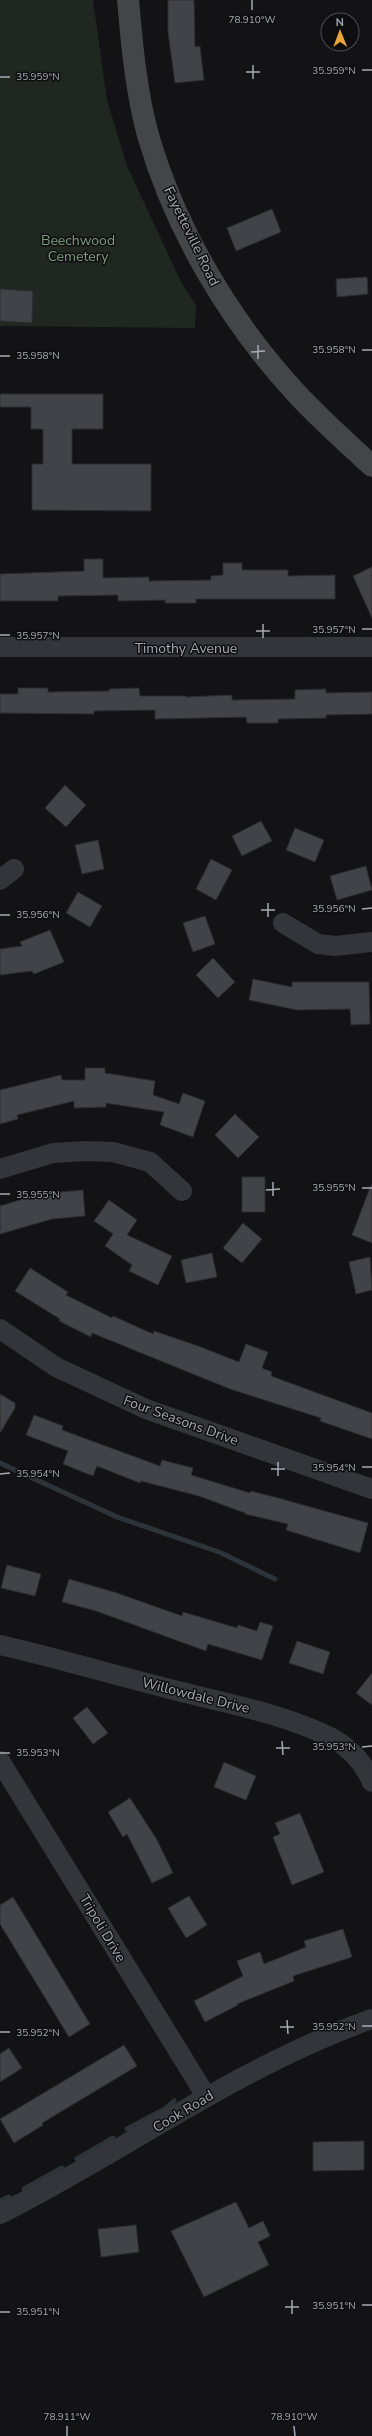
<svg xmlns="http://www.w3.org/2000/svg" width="372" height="2436" font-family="'Nunito Sans',sans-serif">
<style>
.green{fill:#202720}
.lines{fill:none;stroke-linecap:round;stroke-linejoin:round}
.stream{stroke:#2c343a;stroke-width:5}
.building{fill:#424348;stroke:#2d2d31}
.minor{stroke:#34353a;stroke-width:20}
.secondary{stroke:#434549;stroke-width:22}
.ticks{fill:none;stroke:#a5abb4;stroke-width:1.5}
.labels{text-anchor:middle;stroke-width:3;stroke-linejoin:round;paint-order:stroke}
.street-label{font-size:14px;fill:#a5abb4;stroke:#0e0e10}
.park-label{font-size:14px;fill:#7d9f7e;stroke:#0e0e10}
.ticks-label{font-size:10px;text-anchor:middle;fill:#a5abb4;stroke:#0e0e10;stroke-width:3;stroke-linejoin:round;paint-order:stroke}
</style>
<rect width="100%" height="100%" fill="#131315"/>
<!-- green -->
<path class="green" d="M0,0H93L107,100L127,166L182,284L196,305L195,328L0,326Z"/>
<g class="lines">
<!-- stream -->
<path class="stream" d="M0,1463L117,1517L219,1552L275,1579
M127,2129L165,2109L174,2101
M77,2159L113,2138
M24,2189L62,2168
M0,2201L9,2197"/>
</g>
<!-- building -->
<path class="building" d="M168,0H194L195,47L200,46L204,80L175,83L168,32Z
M272,209L281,232L236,251L227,228Z
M367,277L368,294L337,297L336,279Z
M0,289L33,291L32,323L0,321Z
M0,394H103V429H72V464H151V511L32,510V464H43V429H31V407H0Z
M84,559H103V578L149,577V581L211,580V576L223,575V563H242V570H288V576L335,575V599H196V603H165V600L118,601V595L58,596V601H0V574L84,571Z
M372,567V618L353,576Z
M18,688H48V692L109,691V689L139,688L140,696H186V697L232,695V700L295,699V690L326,689V693L372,692V714L326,715V718L278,719V723H247L246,717L155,719V710L94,711V714L0,713V694H18Z
M65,785L86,805L66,827L45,808Z
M261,821L272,841L242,856L232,836Z
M295,828L324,840L315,862L286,850Z
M98,840L104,869L82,874L75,845Z
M211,859L232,870L216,900L196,889Z
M366,866L372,890L337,900L330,876Z
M78,892L102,906L90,927L66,913Z
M205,916L215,944L193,952L183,923Z
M50,930L64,962L34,974L32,971L0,975V949L22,946L20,942Z
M213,958L235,982L218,998L196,975Z
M253,979L292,987V982H369L370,1024L351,1025L350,1009L297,1010L249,1000Z
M85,1068H105V1073L155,1081L153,1095L179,1104L183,1093L205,1101L193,1137L160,1125L164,1112L106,1103V1107L74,1108V1101L17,1115L18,1119L0,1124V1090L61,1075L62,1080H85Z
M235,1114L259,1137L238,1158L215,1135Z
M242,1177H265V1212H242Z
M371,1185H372V1243L352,1235Z
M83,1190L85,1216L52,1219L0,1234V1206L39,1194Z
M109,1200L137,1220L127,1235L172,1256L158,1285L129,1271L132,1265L105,1246L113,1234L94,1221Z
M243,1223L262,1239L242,1263L223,1248Z
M212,1253L217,1277L186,1283L181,1260Z
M370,1257L372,1290L356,1294L349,1262Z
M30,1268L68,1292L66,1295L112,1318L113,1316L153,1334L154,1331L198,1346L239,1362L246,1344L268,1352L262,1368L272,1372L271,1376L372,1413V1439L320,1421L321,1418L230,1389L92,1333L91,1337L59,1321L60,1319L15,1291Z
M0,1394L15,1403V1408L0,1433Z
M34,1415L63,1426L62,1430L160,1466L162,1460L193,1468L191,1475L250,1493L251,1491L278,1498L368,1523L360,1553L286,1530L288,1524L245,1514V1513L199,1496L141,1481L140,1483L97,1466L93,1476L63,1464L68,1451L26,1435Z
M7,1565L41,1574L35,1596L1,1588Z
M69,1579L117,1593L182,1616L183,1612L237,1628L238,1625L257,1631L260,1622L273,1626L262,1660L208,1644L206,1651L96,1611L62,1602Z
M297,1641L330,1652L323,1674L289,1663Z
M372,1673V1705L356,1693Z
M87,1707L108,1733L93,1744L73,1718Z
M224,1762L256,1776L246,1800L214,1787Z
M130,1798L157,1840L173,1873L152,1883L127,1834L123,1837L108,1812Z
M300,1813L324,1872L292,1885L273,1837L280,1834L275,1823Z
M189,1896L207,1925L186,1938L168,1908Z
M13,1897L90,2024L69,2037L0,1924V1905Z
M343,1929L352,1957L293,1976L294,1981L237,2004L238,2005L205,2022L194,2001L243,1976L237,1961L260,1952L264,1964L306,1947L304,1941Z
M124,2045L137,2066L42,2123L43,2125L14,2143L0,2119Z
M9,2048L22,2068L0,2082V2054Z
M364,2141V2170L313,2171V2142Z
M236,2202L249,2228L263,2221L270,2236L258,2242L269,2265L204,2297L171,2231Z
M136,2225L139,2252L101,2257L98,2229Z"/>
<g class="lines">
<!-- minor -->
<path class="minor" d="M0,647H372
M0,880L14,869
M283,923L318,944L335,946L372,942
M0,1169L53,1153L87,1151L113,1152L150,1162L182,1191
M0,1329L56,1367L146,1409L372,1489
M0,1645C61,1659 121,1677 182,1692C232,1705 285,1714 332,1738C350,1748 364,1763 372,1782
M0,1761L206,2096
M0,2214C125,2151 239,2066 372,2019"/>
<!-- secondary -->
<path class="secondary" d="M128,0C132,45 136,91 148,135C175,229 229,320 296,393C319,418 346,442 372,466"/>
</g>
<!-- ticks -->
<path class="ticks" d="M252,0V10M253,65V79M362,70H372M246,72H260M0,77H10M258,345V359M362,350H372M251,352L265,351M0,356H10M263,624V638M362,629H372M256,631H270M0,635H10M268,903V917M362,909L372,908M261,910H275M0,915H10M273,1182V1196M362,1188H372M266,1190L280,1189M0,1194H10M278,1462V1476M362,1467H372M271,1469H285M0,1474L10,1473M282,1741L283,1755M362,1747L372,1746M276,1748H290M0,1753H10M287,2020L288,2034M362,2026H372M280,2027H294M0,2032H10M292,2300V2314M362,2305H372M285,2307H299M0,2312H10M67,2426V2436M294,2426L295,2436"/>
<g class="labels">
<!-- street labels -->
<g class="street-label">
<text transform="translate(192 236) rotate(64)" y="5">Fayetteville Road</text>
<text x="186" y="653">Timothy Avenue</text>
<text transform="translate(181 1420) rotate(20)" y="5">Four Seasons Drive</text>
<text transform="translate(196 1695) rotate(14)" y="5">Willowdale Drive</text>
<text transform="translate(103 1928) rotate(59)" y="5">Tripoli Drive</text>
<text transform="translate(183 2111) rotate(-31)" y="5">Cook Road</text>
</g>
<!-- park labels -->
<g class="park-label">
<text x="78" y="245">Beechwood<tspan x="78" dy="16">Cemetery</tspan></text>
</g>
</g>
<g class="ticks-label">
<text x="252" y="23">78.910°W</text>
<text x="334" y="74">35.959°N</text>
<text x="38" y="80">35.959°N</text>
<text x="334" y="353">35.958°N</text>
<text x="38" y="359">35.958°N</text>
<text x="334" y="633">35.957°N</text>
<text x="38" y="639">35.957°N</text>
<text x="334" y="912">35.956°N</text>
<text x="38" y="918">35.956°N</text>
<text x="334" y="1191">35.955°N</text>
<text x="38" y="1198">35.955°N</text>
<text x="334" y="1471">35.954°N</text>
<text x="38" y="1477">35.954°N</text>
<text x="334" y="1750">35.953°N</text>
<text x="38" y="1756">35.953°N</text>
<text x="334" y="2030">35.952°N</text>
<text x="38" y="2036">35.952°N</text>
<text x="334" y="2309">35.951°N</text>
<text x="38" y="2315">35.951°N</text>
<text x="67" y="2420">78.911°W</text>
<text x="294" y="2420">78.910°W</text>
</g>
<!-- north arrow -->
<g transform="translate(340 32) rotate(359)"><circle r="19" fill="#0e0e10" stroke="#4a4d52"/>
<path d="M0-3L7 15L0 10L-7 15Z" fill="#e8a438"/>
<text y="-6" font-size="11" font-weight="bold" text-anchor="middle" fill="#a5abb4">N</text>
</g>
</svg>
